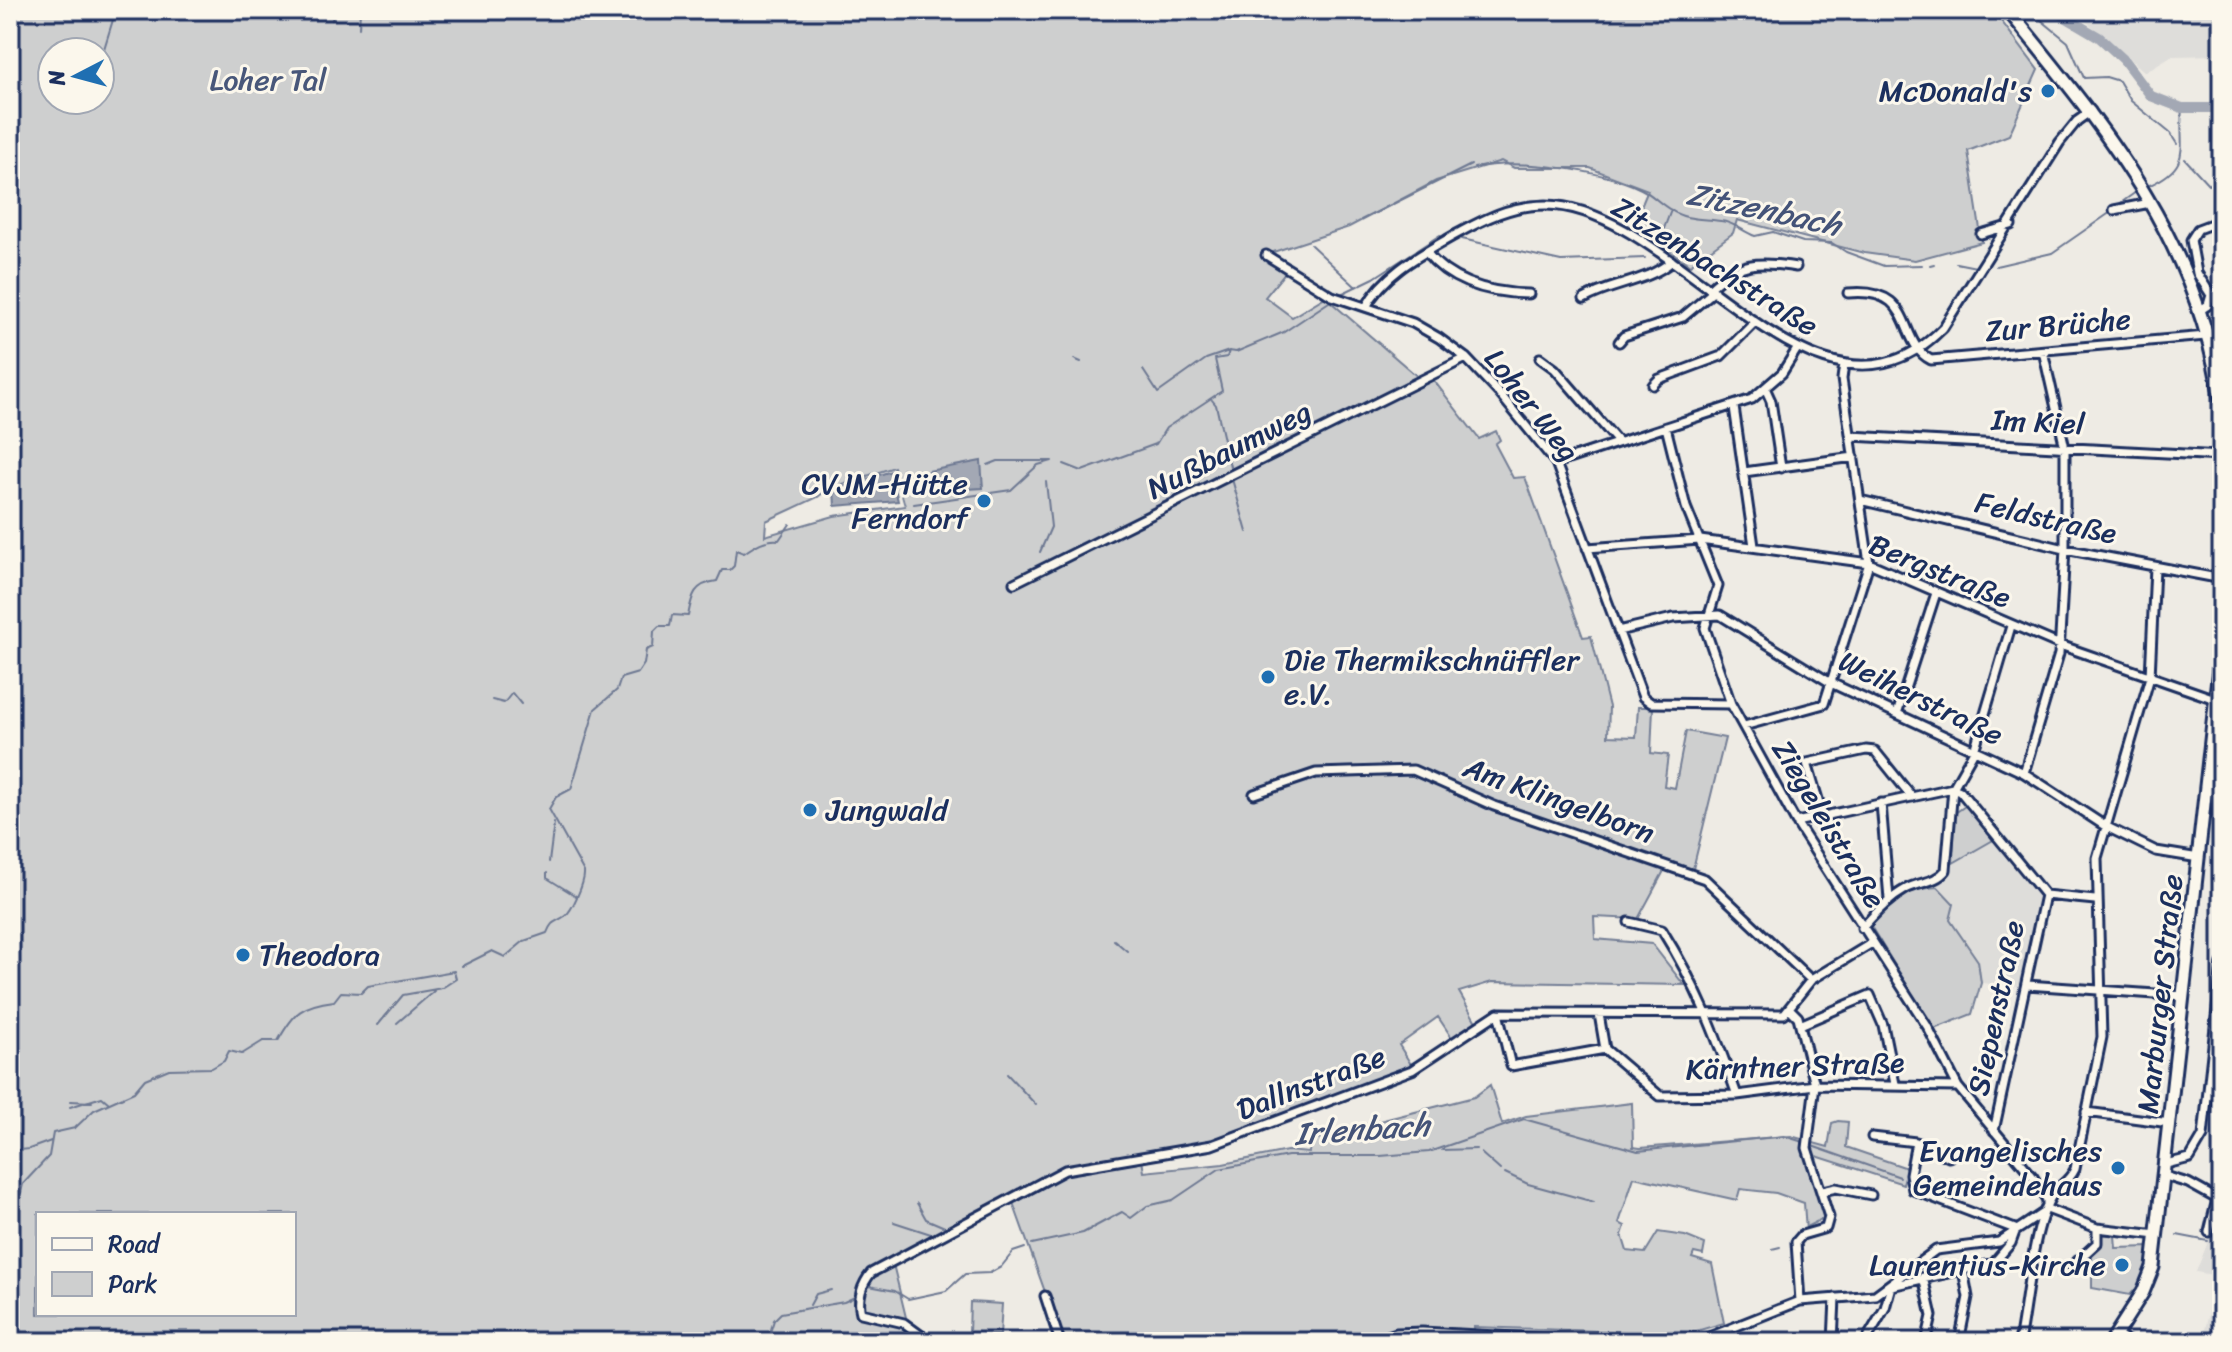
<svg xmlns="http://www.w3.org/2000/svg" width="2232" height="1352" font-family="Sriracha,sans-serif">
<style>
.built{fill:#deddda}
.green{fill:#cecfcf;stroke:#747f96;stroke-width:2;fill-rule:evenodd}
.water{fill:#a3a8b4;stroke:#6d7892;stroke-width:2}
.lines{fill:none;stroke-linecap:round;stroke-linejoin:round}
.stream{stroke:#6d7892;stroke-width:2}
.river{stroke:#a3a8b4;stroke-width:10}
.minor-casing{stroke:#1b2f5e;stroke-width:13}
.primary-casing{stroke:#1b2f5e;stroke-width:17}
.minor{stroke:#fbf7ec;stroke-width:7}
.primary{stroke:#fbf7ec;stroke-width:11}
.rail{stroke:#1b2f5e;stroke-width:2;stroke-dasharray:12 6;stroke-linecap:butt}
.poi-dot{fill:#1f6fb2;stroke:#fbf7ec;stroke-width:3}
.labels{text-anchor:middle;stroke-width:6;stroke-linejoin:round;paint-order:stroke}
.park-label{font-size:30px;fill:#48577a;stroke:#fbf7ec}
.poi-label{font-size:30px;fill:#1b2f5e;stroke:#fbf7ec;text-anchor:end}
.street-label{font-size:30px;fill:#1b2f5e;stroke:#fbf7ec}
.water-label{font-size:32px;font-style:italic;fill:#445378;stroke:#fbf7ec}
</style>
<rect width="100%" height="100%" fill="#eeebe4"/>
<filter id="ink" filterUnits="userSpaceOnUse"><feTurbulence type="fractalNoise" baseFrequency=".0125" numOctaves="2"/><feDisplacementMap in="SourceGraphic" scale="16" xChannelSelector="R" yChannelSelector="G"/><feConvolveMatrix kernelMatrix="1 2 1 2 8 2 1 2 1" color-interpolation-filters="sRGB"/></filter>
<g filter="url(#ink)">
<!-- built -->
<path class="built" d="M2073,10H2222V55L2171,56L2145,72Z
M1995,839L2043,899L2023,987L1981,983L1978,961L1950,920L1909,889L1943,878L1953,863Z
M2222,1193V1323L2216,1342H2202L2218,1276L2196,1272L2208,1242L2206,1232L2212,1200Z"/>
<!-- green -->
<path class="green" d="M10,10H1993L2038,70L2009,135L1968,151L1982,242L1915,260L1864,253L1737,220L1733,233L1690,265L1633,226L1648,190L1590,168H1514L1501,161L1436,181L1349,227L1264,255L1287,270L1265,297L1292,317L1325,297L1418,377L1428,373L1479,439L1496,431L1500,440L1495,444L1513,478L1525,477L1583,637L1591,636L1609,707L1608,736L1636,737L1638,707H1653L1651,753L1668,755L1664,786L1675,788L1686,731L1725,738L1691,877L1665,869L1638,919L1594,917L1595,939L1652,944L1684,985L1492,982L1459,992L1480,1029L1456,1044L1438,1017L1399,1045L1415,1071L1214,1148L1217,1141L1142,1160L1144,1172L1223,1164L1287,1151L1309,1153L1310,1138L1340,1139L1364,1125L1474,1097L1490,1085L1502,1124L1526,1116L1632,1103L1633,1147L1640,1148L1791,1136L1805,1140C1802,1165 1822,1193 1826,1217L1808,1226L1806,1231L1804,1203L1776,1193L1740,1189L1737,1200L1634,1177L1619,1223L1625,1226L1622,1235L1627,1251L1645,1253L1658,1232L1685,1236L1705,1244L1703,1255L1694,1253L1692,1258L1712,1264L1724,1323L1686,1334L1474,1327V1342H1063L1011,1197L892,1260L912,1342H10ZM52,52H100V100H52ZM894,467L905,506L834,516L765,536L766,521L818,497L828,489ZM38,1214H294V1314H38Z
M1968,804L1995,839L1953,863L1955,813Z
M1938,887L1954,904L1950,920L1978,961L1981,983L1972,1014L1934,1029L1870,925C1893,897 1901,890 1938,887Z
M1838,1121L1848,1122L1846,1147L1907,1168L1903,1184L1810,1154V1142L1828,1147L1832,1123Z
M2100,1234L2115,1235L2116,1248L2150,1247L2142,1282L2130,1295L2092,1288V1253Z
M970,1302L1002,1304L1000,1335L969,1334Z"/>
<!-- water -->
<path class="water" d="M981,461L983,488L932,491L928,471Z
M891,471L898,501L835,506L834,490Z"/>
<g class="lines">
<!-- stream -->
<path class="stream" d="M2029,10L2068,42L2084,78L2106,77L2119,81L2131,101L2170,133L2177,144
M312,18L313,10
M332,20L335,10
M359,28L360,10
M104,49L116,10
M2185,159L2209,185L2222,188
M1474,168C1518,158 1601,170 1641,189C1652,194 1660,204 1671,210
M2150,185C2194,165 2178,147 2182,108
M2115,207L2136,192
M1361,220L1471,165
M1462,239L1561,261L1645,258
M1660,239L1671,210C1686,221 1704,218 1721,221C1734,222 1743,232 1755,236L1773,232L1803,242L1832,243L1846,252L1884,266L1922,265
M1311,245L1356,287
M1956,263L1976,267
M1930,265L1934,264
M1996,266L2052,253L2111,212
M1341,294L1374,278L1440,235
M1074,359L1081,362
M1143,370L1158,393L1206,359L1229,351
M1212,400L1216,405L1231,471
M1064,464L1082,471L1156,444L1166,428L1222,391L1215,359L1227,357L1229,351L1236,352L1284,332L1332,300
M988,465L998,461H1051
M902,469L929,478
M1238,476L1276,457
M916,484L930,483
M914,504L1011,490L1038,465L1052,461
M1168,510L1232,479L1247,532
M1040,552L1051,527L1046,482
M492,700L504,703L512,693L521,704
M549,862L554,823
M547,873V878L576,896
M1114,940L1127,951
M462,966L492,951L505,957L524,941L547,933C552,920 555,923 565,916C572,911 585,882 584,872L549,809L556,797L571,789L595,709L617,690L621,678L638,673L644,664L646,650L653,647L654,631L659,626H670L672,615L688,616C692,595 694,584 717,581L722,570H730L734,566L736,550L744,553C754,546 766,538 779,540L790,524
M397,1023L434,991
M1007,1074L1036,1105
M70,1101L92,1102
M70,1107L102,1097L109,1103
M10,1115H11
M1812,1146L1900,1177
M1442,1150L1476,1149
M10,1151L29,1149L51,1141
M1481,1153L1500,1170
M1505,1173L1528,1184L1594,1202
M1818,1173L1823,1183
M1828,1195L1831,1208
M1016,1202L1066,1175L1206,1151
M917,1203L926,1219L947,1228
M10,1207L21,1193L23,1184L49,1156L53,1133L75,1128L94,1110L134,1092L145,1079L169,1069L212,1068L224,1061L229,1051L242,1054L263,1041H278C294,1012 302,1005 334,1001L341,992L361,993L368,986L454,971L456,979L442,988L403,995L378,1025
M894,1222L937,1236
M2177,1235L2208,1241
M1032,1244L1083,1233L1122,1212L1131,1218L1147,1206L1173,1200L1219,1169L1288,1156H1380L1429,1152L1524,1119L1638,1151L1784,1136L1803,1142
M1772,1249L1780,1247
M869,1286L895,1291L908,1299L946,1291L965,1274L990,1273L1001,1267L1013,1252L1025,1248
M854,1298L856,1312
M810,1305L816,1294L831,1290
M860,1316L883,1322
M767,1342L774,1320L781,1313L844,1302L857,1296L859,1285"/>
<!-- river -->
<path class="river" d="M2053,10L2099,37L2123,59L2151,96L2182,108H2222"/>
<!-- minor casing -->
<g class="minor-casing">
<path id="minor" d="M2114,210L2150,203
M1981,234L2011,225
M1426,252C1451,284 1490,293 1529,294
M1266,255L1332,296L1413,323L1439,338L1466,358L1499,393L1556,463L1643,697L1651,703L1731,704
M1710,288C1739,261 1759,261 1796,267
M1848,293C1917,286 1896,342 1931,360L2206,336
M1584,299C1612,283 1648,282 1672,261
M1366,307C1384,273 1422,254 1455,235C1484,219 1511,205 1546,205C1678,206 1815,458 1943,328L2060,142L2077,121L2091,111
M2199,311L2208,305L2211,295L2197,273L2191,240L2198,229L2222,220
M1619,342L1624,336L1683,317L1714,291
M1540,358L1555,369L1618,442
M1653,385L1659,379L1721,356L1755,322
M1766,390L1771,401L1781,468
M1734,407L1754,546
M1666,427L1686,507L1718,586L1705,628L1731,704L1796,822L1927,1026L1958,1087L2033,1177L2047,1200V1209
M1851,436L2222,456
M1556,463L1752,399L1782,373L1797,349
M1744,472L1854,457
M1860,500L2065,549L2222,579
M1587,548L1700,540L1869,563L2060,645L2215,699
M1014,583L1466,358
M1618,631L1673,618L1720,615L1831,683L2024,773L2105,826L2156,851L2199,858
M1897,714L1936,593
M1744,726L1824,704L1869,563L1842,379L1844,364
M2024,773L2059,654L2065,549V448L2043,351
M2208,777L2213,787L2222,845
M1254,794L1316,773L1413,770L1494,806L1705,879L1811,980
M1881,803L1889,899
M1823,816L1807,763L1866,750L1875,751L1912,797
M1796,822L1953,788L1960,791L2045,895L2095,900
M1629,922L1662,930C1697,986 1715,1033 1737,1095
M1862,928C1876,913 1888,899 1906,889C1919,882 1936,883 1946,870L1953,788L1974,751L2011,626
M2027,985L2184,996
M1789,1008L1798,1017L1815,1085L1807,1148L1829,1217L1826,1228L1802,1235L1796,1242L1800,1301
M1498,1013L1511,1066L1605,1049
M1599,1014L1605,1049L1660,1096L1737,1095L1815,1085L1958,1087
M1800,1025L1870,995L1883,1025L1895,1084
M2208,1095H2222
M2086,1112L2170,1123
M1994,1131L2045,895
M1872,1137L1916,1142L1910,1174L1913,1190L2015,1229
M1916,1142L1949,1157
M2166,1164L2190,1158L2203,1136L2222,963
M2165,1176L2188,1183L2217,1199L2209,1232
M1823,1191L1836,1188L1871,1195
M2047,1209L2097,1228L2157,1235
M2072,1266L2097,1243V1228
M1923,1277L1932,1316L1926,1342
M1045,1296L1060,1342
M2116,1335L2129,1342
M930,1342L904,1323L861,1313C857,1299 862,1284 871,1273L1065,1170L1212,1145L1412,1070L1498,1013L1784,1014L1811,980L1872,943
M1371,1342L1396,1333L1422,1332L1607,1342
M1628,1342L1699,1341L1800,1301L1875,1295L1936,1250L1999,1242L2043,1213
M1833,1342L1835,1298
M1865,1342L1885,1308L1891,1286L1994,1263L2011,1243L2015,1232
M1959,1342L1968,1297L1963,1270
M2019,1342C2027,1303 2032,1230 2051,1197C2058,1186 2069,1182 2075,1169L2102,1037L2097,858L2150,677L2155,567"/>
</g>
<!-- primary casing -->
<g class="primary-casing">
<path id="primary" d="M2008,10C2109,134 2199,242 2222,407
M2111,1342L2143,1292L2153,1267L2222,641"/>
</g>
<!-- minor -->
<use href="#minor" class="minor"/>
<!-- primary -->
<use href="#primary" class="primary"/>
<!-- rail -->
<path class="rail" d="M2209,1342L2222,1291"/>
</g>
</g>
<!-- markers -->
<g class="poi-dot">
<circle cx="2048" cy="91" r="8"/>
<circle cx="984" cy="501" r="8"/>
<circle cx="1268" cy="677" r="8"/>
<circle cx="810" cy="810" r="8"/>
<circle cx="243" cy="955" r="8"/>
<circle cx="2118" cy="1168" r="8"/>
<circle cx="2122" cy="1265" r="8"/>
</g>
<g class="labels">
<!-- park labels -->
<g class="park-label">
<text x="268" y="90">Loher Tal</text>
</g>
<!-- poi labels -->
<g class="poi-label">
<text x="2032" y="101">McDonald's</text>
<text x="968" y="494">CVJM-Hütte<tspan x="968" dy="34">Ferndorf</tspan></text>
<text x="1284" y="670" text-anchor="start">Die Thermikschnüffler<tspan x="1284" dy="34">e.V.</tspan></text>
<text x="826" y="820" text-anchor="start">Jungwald</text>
<text x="259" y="965" text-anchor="start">Theodora</text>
<text x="2102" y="1161">Evangelisches<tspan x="2102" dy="34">Gemeindehaus</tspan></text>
<text x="2106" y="1275">Laurentius-Kirche</text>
</g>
<!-- street labels -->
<g class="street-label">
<text transform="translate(1715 266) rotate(32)" y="10">Zitzenbachstraße</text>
<text transform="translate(2058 325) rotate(-5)" y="10">Zur Brüche</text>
<text transform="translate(1532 405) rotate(52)" y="10">Loher Weg</text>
<text transform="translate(2038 422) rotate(3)" y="10">Im Kiel</text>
<text transform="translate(1229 450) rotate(-27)" y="10">Nußbaumweg</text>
<text transform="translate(2046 518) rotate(13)" y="10">Feldstraße</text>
<text transform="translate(1940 571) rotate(22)" y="10">Bergstraße</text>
<text transform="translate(1921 698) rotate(26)" y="10">Weiherstraße</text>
<text transform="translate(1559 800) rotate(20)" y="10">Am Klingelborn</text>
<text transform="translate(1829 824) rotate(59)" y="10">Ziegeleistraße</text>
<text transform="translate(2160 994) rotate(-84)" y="10">Marburger Straße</text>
<text transform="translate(1996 1008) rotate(-78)" y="10">Siepenstraße</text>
<text transform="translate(1795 1066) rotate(-2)" y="10">Kärntner Straße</text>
<text transform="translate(1311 1083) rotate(-21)" y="10">Dallnstraße</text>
</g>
<!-- water labels -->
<g class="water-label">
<text transform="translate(1764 209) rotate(12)" y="11">Zitzenbach</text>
<text transform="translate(1362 1129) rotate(-4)" y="11">Irlenbach</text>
</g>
</g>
<!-- margin -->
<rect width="2232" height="1352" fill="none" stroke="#fbf7ec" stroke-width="40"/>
<rect x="20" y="20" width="2192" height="1312" fill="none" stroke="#1b2f5e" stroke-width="3" filter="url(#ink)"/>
<!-- legend -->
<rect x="36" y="1212" width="260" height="104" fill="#fbf7ec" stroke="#a1a7b3" stroke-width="2"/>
<rect x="52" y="1238" width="40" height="12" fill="#fbf7ec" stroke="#a1a7b3" stroke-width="2"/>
<text x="108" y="1252" font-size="24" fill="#1b2f5e">Road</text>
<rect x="52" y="1272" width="40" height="24" fill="#cecfcf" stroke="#a1a7b3" stroke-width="2"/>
<text x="108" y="1292" font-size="24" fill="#1b2f5e">Park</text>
<!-- north arrow -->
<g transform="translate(76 76) rotate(264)"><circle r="38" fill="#fbf7ec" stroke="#a1a7b3" stroke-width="2"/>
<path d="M0-6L14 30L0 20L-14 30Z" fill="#1f6fb2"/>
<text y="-12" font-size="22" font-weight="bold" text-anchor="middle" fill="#1b2f5e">N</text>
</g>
</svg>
